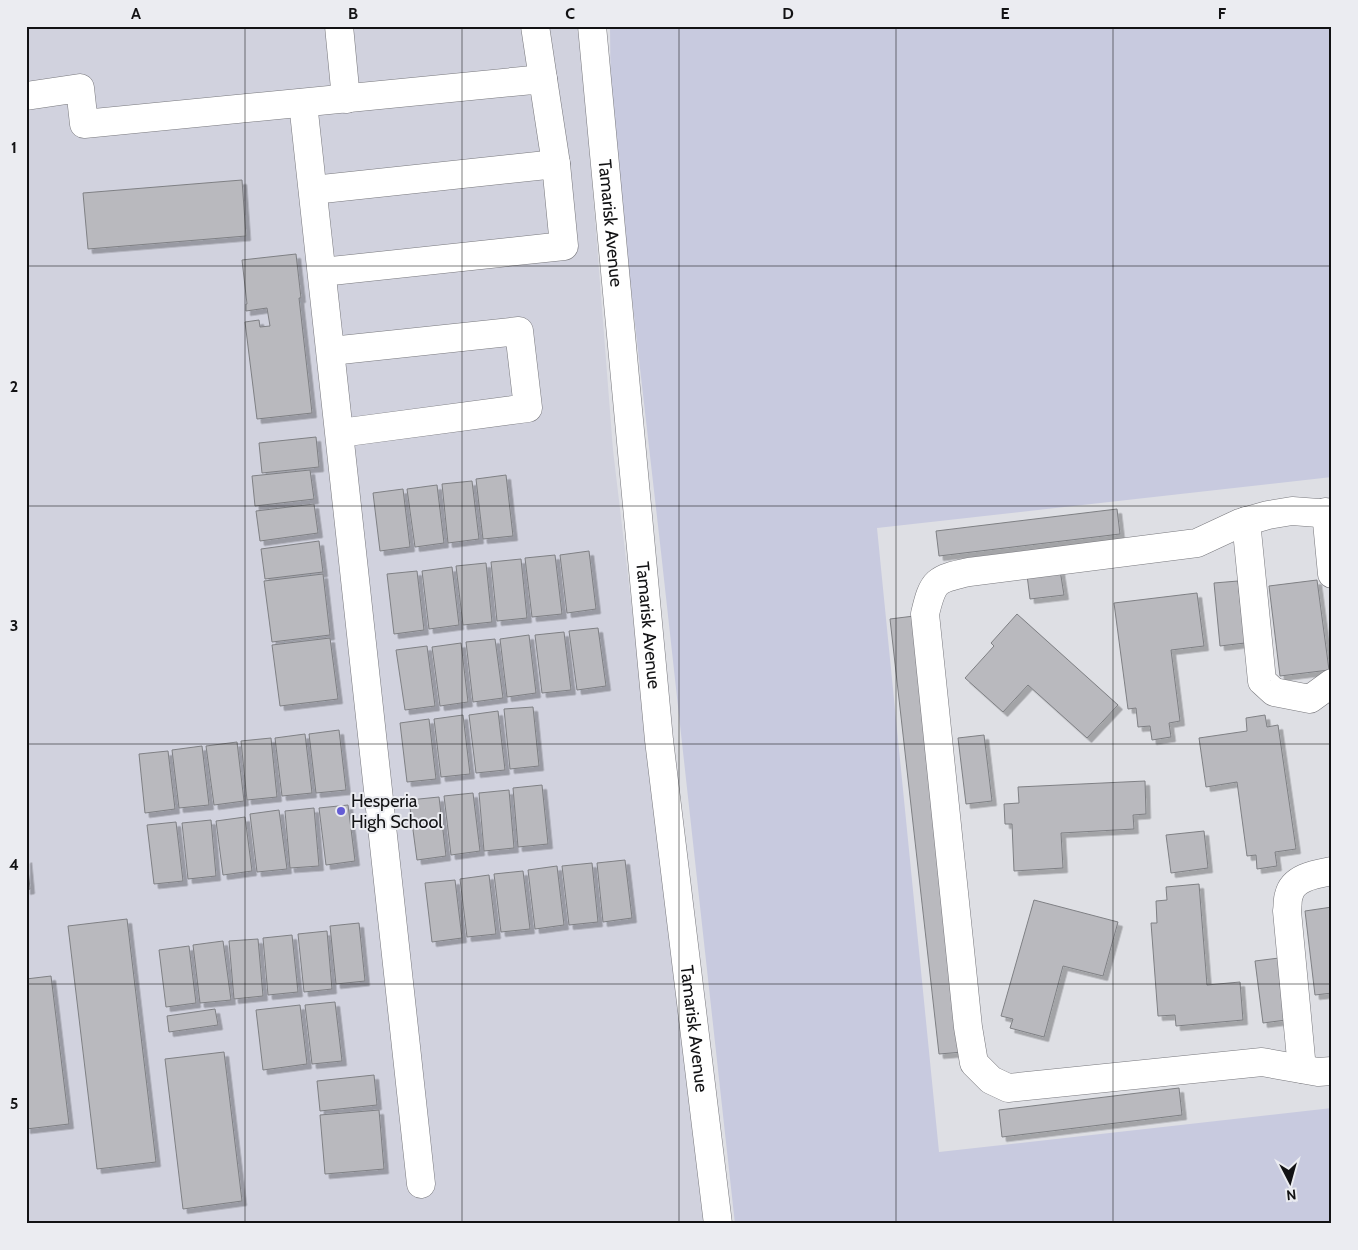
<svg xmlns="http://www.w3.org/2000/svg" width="1358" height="1250" font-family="Cabin,sans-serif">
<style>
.built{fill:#d1d2de}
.green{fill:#c8cadf}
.building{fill:#b9b9be;stroke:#7f8084;filter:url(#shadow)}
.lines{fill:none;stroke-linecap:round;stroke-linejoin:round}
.minor-casing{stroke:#78787d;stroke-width:29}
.minor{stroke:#fff;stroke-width:28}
.grid{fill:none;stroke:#121214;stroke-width:1;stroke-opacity:0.55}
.poi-dot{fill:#645cd5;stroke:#ebecf1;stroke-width:2}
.labels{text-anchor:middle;stroke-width:4;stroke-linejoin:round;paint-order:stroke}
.street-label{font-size:18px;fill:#121214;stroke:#ebecf1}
.poi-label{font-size:18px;fill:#121214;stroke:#ebecf1;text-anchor:start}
.neatline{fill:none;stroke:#121214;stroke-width:2}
.grid-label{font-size:16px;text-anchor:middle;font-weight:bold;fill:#121214}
</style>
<defs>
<filter id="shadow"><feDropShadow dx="4.5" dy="4.5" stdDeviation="0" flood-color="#0004"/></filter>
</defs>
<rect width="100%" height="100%" fill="#dedfe4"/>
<!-- built -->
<path class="built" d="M26,26H580L613,450L705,1224H26Z"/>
<!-- green -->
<path class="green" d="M610,26H1332V477L877,528L939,1152L1332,1108V1224H735L661,552L611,114Z"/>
<!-- building -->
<path class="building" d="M242,180L246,236L88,249L83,193Z
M296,254L301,298H299L312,413L257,419L245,322L259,320L260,327L270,326L267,308L246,311V304H247L242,260Z
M316,437L319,467L262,473L259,443Z
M310,470L314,499L255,506L252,476Z
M506,475L513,536L483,539L476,479Z
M472,481L479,539L448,543L442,484Z
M437,485L444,543L415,547L407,489Z
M403,489L410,547L380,551L373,493Z
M314,504L318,533L260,541L256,511Z
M1117,509L1120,534L939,556L936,531Z
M319,541L323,572L265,579L261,549Z
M589,551L596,609L567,613L560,555Z
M555,555L562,614L532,617L525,558Z
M521,559L527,618L497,621L491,562Z
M486,563L492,622L463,625L456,566Z
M452,567L459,625L429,629L422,571Z
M1060,570L1064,595L1030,599L1027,575Z
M417,571L424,630L394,634L387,574Z
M323,574L330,635L272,642L264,581Z
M1317,580L1329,670L1280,676L1269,586Z
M1238,581L1245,643L1220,646L1214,583Z
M1197,593L1204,646L1171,650L1180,721L1169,723L1171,737L1152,740L1150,726L1138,727L1136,708L1128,709L1114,603Z
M1017,614L1118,705L1087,738L1028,685L1003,712L965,678L994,646L991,643Z
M914,616L963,1052L939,1054L890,619Z
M598,628L606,686L577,690L569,631Z
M564,632L571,690L542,693L535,635Z
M529,635L536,693L507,697L500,639Z
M330,638L338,699L280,706L272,645Z
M495,639L503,698L473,702L466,642Z
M461,643L468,702L440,706L432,647Z
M427,646L435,706L405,710L396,650Z
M533,707L539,766L510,769L504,709Z
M498,711L505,770L476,773L469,715Z
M463,715L470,774L441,777L434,719Z
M1265,715L1267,727L1278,725L1296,849L1275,852L1277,866L1257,869L1256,855L1247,856L1237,782L1206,787L1199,738L1247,731L1246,718Z
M429,719L436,779L407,782L400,723Z
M339,730L346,790L316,793L309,734Z
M305,734L312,793L282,796L275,738Z
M984,735L992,801L966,804L958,738Z
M271,738L277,797L247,800L241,741Z
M237,742L244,801L214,805L206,746Z
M202,746L209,805L179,808L172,750Z
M168,751L175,809L145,813L139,754Z
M1145,781L1146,814L1133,815L1134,829L1061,833L1063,868L1014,871L1012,824H1005L1004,804L1019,803L1018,787Z
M542,785L548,844L518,847L513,788Z
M509,790L514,848L484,851L479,793Z
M473,793L480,851L451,855L444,796Z
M439,797L446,856L417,860L409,800Z
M348,805L355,861L326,865L319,808Z
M314,808L319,866L290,868L285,811Z
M279,810L287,869L257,872L250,814Z
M245,817L252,871L223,875L216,821Z
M211,820L216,876L188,879L182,823Z
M176,822L183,881L154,884L147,825Z
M1204,831L1208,868L1171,873L1166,835Z
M27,858L30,889L26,890V859Z
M625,860L632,918L603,922L597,863Z
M592,863L598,922L569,925L562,866Z
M557,866L564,925L535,929L528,870Z
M523,871L530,929L501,932L494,874Z
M489,875L496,934L467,937L460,879Z
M455,880L462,938L432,942L425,883Z
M1199,884L1207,985L1240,982L1243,1020L1176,1026L1175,1015L1158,1016L1151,923H1157L1156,901L1167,900L1166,887Z
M1034,900L1118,922L1103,976L1063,966L1044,1037L1010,1028L1013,1019L1001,1016Z
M1332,907V993L1315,995L1305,911Z
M127,919L156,1162L97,1169L68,926Z
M359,923L365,981L336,984L330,926Z
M327,931L332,989L304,992L298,934Z
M292,935L298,992L268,995L263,938Z
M258,939L263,996L234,999L229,941Z
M223,941L231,1000L200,1003L193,945Z
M189,946L196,1003L166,1007L159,950Z
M1279,958L1286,1020L1263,1023L1255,961Z
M51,976L69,1124L26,1129V979Z
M335,1002L342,1061L312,1064L305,1005Z
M300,1005L307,1064L263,1070L256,1010Z
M215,1009L218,1025L169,1032L167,1016Z
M224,1052L242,1201L183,1209L165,1059Z
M374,1075L377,1105L320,1111L317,1081Z
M1179,1088L1182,1115L1002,1137L999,1110Z
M379,1110L384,1169L325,1174L320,1115Z"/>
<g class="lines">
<!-- minor casing -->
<g class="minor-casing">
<g id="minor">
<path d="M339,26L346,99"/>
<path d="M535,26L543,79"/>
<path id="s1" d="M592,26L659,740L718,1224"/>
<path d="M26,96L80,88L84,124L543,79L556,164L564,246L322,272"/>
<path d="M303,103L421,1184"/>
<path d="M313,190L556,164"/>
<path d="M331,351L519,331L528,408L340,433"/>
<path d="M1326,512L1332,574"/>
<path d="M1332,514L1292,511L1268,515L1240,523L1197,543L969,572C936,579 933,580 925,614L968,1027L974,1063L991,1080L1008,1088L1262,1062L1318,1072L1332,1071"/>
<path d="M1246,521L1262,681L1274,692L1310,699L1332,683"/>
<path d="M1302,1069L1287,911C1288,906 1287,900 1289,895C1293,877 1317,874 1332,871"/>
</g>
</g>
<!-- minor -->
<use href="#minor" class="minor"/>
</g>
<!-- grid -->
<path class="grid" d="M245,26V1224M462,26V1224M679,26V1224M896,26V1224M1113,26V1224M26,266H1332M26,506H1332M26,744H1332M26,984H1332"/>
<!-- markers -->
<circle class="poi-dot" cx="341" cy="811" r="5"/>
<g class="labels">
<!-- street labels -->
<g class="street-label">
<text dy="6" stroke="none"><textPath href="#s1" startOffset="198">Tamarisk Avenue</textPath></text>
<text dy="6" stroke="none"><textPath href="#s1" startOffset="602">Tamarisk Avenue</textPath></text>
<text dy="6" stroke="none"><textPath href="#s1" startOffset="1008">Tamarisk Avenue</textPath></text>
</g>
<!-- poi labels -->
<g class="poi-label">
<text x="351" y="807">Hesperia<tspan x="351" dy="21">High School</tspan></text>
</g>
</g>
<!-- border -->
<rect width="1358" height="1250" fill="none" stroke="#ebecf1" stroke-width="55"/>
<!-- north arrow -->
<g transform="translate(1290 1182) rotate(174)" stroke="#ebecf1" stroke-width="4" paint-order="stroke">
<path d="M0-4L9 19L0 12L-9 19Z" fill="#121214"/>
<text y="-8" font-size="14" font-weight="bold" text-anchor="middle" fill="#121214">N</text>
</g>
<rect x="28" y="28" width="1302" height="1194" class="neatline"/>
<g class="grid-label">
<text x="136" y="19">A</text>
<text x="353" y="19">B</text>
<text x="570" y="19">C</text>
<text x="788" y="19">D</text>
<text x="1005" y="19">E</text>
<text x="1222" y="19">F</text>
<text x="14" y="153">1</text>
<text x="14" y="392">2</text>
<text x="14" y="631">3</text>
<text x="14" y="870">4</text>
<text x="14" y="1109">5</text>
</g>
</svg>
